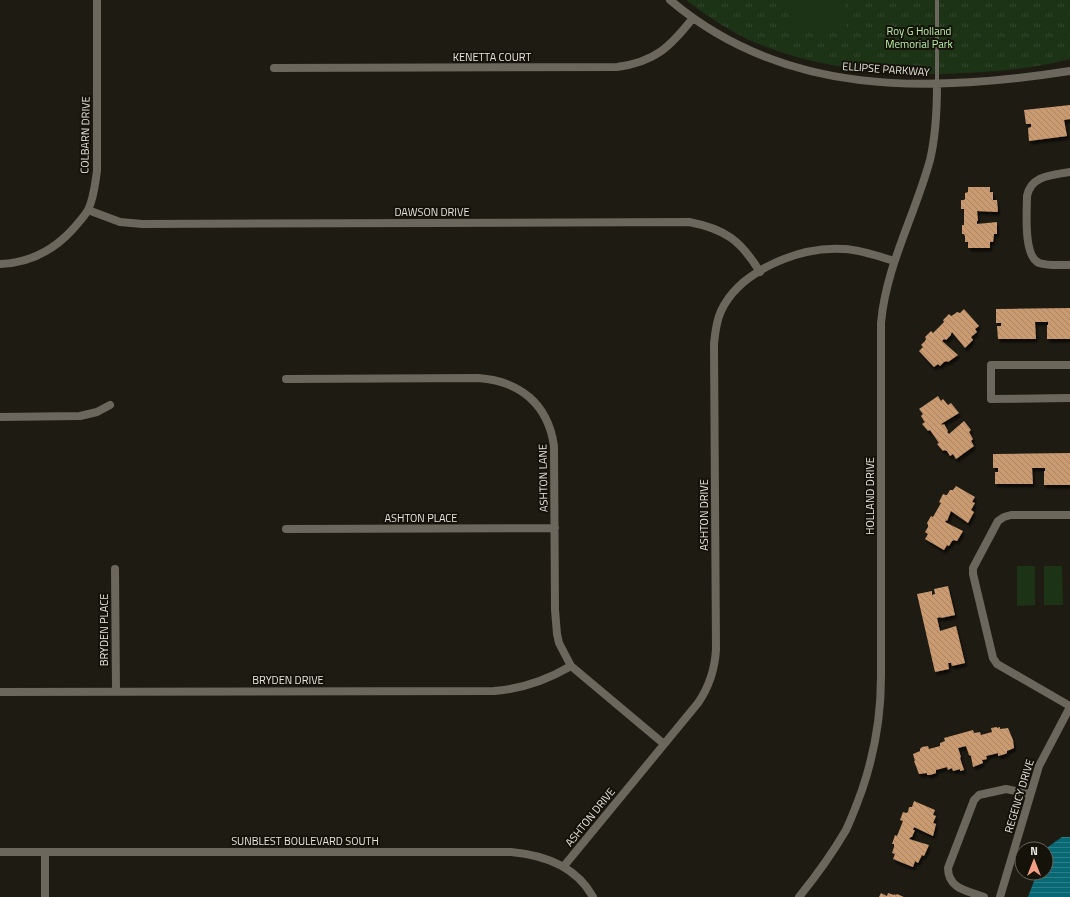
<svg xmlns="http://www.w3.org/2000/svg" width="1070" height="897" font-family="'Titillium Web',sans-serif">
<style>
.grass{fill:url(#grass-tufts)}
.pitch{fill:#1d3316}
.water{fill:url(#water-rules)}
.building{fill:url(#building-back-hatch);filter:url(#shadow)}
.lines{fill:none;stroke-linecap:round;stroke-linejoin:round}
.service{stroke:#6b675d;stroke-width:4}
.minor{stroke:#6b675d;stroke-width:8}
.labels{text-anchor:middle;stroke-width:4;stroke-linejoin:round;paint-order:stroke}
.park-label{font-size:11px;fill:#b9efa8;stroke:#15120a}
.street-label{font-size:11px;fill:#e6e4de;stroke:#15120a}
</style>
<defs>
<pattern id="grass-tufts" width="24" height="20" patternUnits="userSpaceOnUse"><rect width="24" height="20" fill="#1d3316"/><path d="M3 7l-1-3M5 7V3M7 7l1-3M15 17l-1-3M17 17v-4M19 17l1-3" fill="none" stroke="#33472c"/></pattern>
<pattern id="water-rules" width="6" height="5" patternUnits="userSpaceOnUse"><rect width="6" height="5" fill="#086975"/><path d="M0 2.5h6" fill="none" stroke="#2c7e88"/></pattern>
<pattern id="building-back-hatch" width="6" height="6" patternUnits="userSpaceOnUse"><rect width="6" height="6" fill="#ca9a70"/><path d="M-1 5l2 2M0 0l6 6M5-1l2 2" fill="none" stroke="#a98465"/></pattern>
<filter id="shadow"><feDropShadow dx="2" dy="3.5" stdDeviation="1" flood-color="#0009"/></filter>
</defs>
<rect width="100%" height="100%" fill="#1e1b13"/>
<!-- grass -->
<path class="grass" d="M686,0H1070V59C1028,70 984,73 940,74C880,74 821,68 764,46C736,36 710,18 686,0Z"/>
<!-- pitch -->
<path class="pitch" d="M791,0H845L846,27L792,28Z
M1017,566H1035V605L1017,606Z
M1044,566H1062L1063,605H1044Z"/>
<!-- water -->
<path class="water" d="M1062,837H1070V897H1028L1037,873H1046V849H1045Z"/>
<!-- building -->
<path class="building" d="M1070,105V119L1064,120L1067,136L1029,141L1028,128L1031,127V124H1026L1024,110Z
M968,187H990V192H993V200H997L998,212L977,211L978,221H977V224L997,222V234H994L993,242H990V248H968V242H965V236L964,234H962V225H964V209H961V200H964L965,199V193L968,192Z
M1070,308V339H1047V325H1048V322H1035L1036,339H998L997,326H1001V323H996V309Z
M964,309L979,326L975,329L977,332L971,337L973,340L965,348L952,332L951,334V335L946,340L944,339L942,341L958,355L948,362L947,361L944,362L940,366L938,364L934,367L919,351L923,347L921,345L925,341L926,339L925,337L931,331L933,333L944,322L943,320L949,314L951,316L953,315L957,312L960,313Z
M938,396L941,401L943,399L948,405L951,403L959,413L941,424L943,425L944,424L948,431L947,432L949,434L964,421L971,430L969,432L973,439L971,441L974,446L956,459L953,454L950,456L947,451L944,450L943,451L937,444L939,443L930,430L928,431L922,424L925,422L924,421L921,416L923,414L919,409Z
M1070,453V485H1044V471H1045V468H1032L1033,484H995V472H998V468H993V454Z
M956,486L975,497L972,502L975,503L971,510L974,512L968,523L951,511L947,521L946,520L945,522L963,531L957,541L954,540L952,541L949,546L947,545L944,550L925,539L928,534L925,532L928,527V525L927,523L931,516L933,517L941,503L939,502L943,494L946,495H947L950,490H953Z
M948,586L955,615L941,618L940,617L937,618L940,631L956,626L965,663L952,666L951,663H948L949,669L935,672L917,594L932,591V595L935,594L934,589Z
M997,727V728L1000,727V729L1008,728L1013,740L1014,748L1007,751V753L1005,754L998,756V753L986,756L987,759L982,760L983,763L973,767L971,756L969,755L966,746L958,748L961,757L960,758L964,770L960,771V769L953,771L952,768L948,770L947,767L936,770V773L930,775H927V773L919,774L914,761H915L913,754L920,751V749L922,747L928,746L929,749L940,746V743L945,741L944,738L973,730L974,733L980,732L981,735L992,732L991,728Z
M914,801L935,810L933,815L936,816L933,823L936,824L933,836L914,827L913,830H915L912,837H911L909,839L929,845L924,856L922,855L918,863L915,861L913,867L893,859L895,854L892,853L894,847V844H892L895,835L897,836L903,821L900,820L903,812L906,813L908,812L909,807H912Z
M881,893L887,896L888,893L894,895V894L896,895L897,894L904,897H879Z"/>
<g class="lines">
<!-- service -->
<path class="service" d="M937,0V83"/>
<!-- minor -->
<path class="minor" d="M670,0C784,97 930,93 1070,71
M274,68L617,67C655,62 670,47 693,18
M1070,172C1053,175 1031,175 1027,196C1027,211 1023,256 1039,263C1048,266 1061,265 1070,265
M88,210L120,222L142,224L689,222C726,229 741,241 760,272
M0,264C29,263 53,251 73,229C78,223 84,217 88,210C94,198 95,184 97,171V0
M1070,365H991V399L1070,398
M286,379L478,378C520,381 548,404 554,446L555,610L557,634L559,643L571,666L664,744
M0,417L80,416L97,412L110,405
M1070,515H1011L1004,517L998,521L973,568V574L993,658L997,664L1070,706
M286,529L555,528
M115,569L116,691
M0,692L494,691C522,689 547,680 571,666
M0,852H511C545,855 576,866 593,897
M45,852V897
M564,866L698,703C709,687 715,668 716,649L714,344C715,333 716,322 721,311C740,270 801,246 844,249C862,250 878,256 894,261
M799,897C816,876 832,854 846,830C852,817 857,804 862,790C875,752 881,717 881,677V323C886,266 915,215 930,160C936,135 937,110 937,84
M984,897C968,891 948,889 948,868L974,800L979,795L1006,789L1030,794
M1000,897L1039,766L1070,707"/>
</g>
<g class="labels">
<!-- park labels -->
<g class="park-label">
<text x="919" y="35">Roy G Holland<tspan x="919" dy="13">Memorial Park</tspan></text>
</g>
<!-- street labels -->
<g class="street-label">
<text x="492" y="61">KENETTA COURT</text>
<text transform="translate(886 69) rotate(4)" y="4">ELLIPSE PARKWAY</text>
<text transform="translate(85 135) rotate(-89)" y="4">COLBARN DRIVE</text>
<text x="432" y="216">DAWSON DRIVE</text>
<text transform="translate(543 478) rotate(-91)" y="4">ASHTON LANE</text>
<text transform="translate(870 496) rotate(-90)" y="4">HOLLAND DRIVE</text>
<text transform="translate(704 515) rotate(-90)" y="4">ASHTON DRIVE</text>
<text x="421" y="522">ASHTON PLACE</text>
<text transform="translate(104 630) rotate(-90)" y="4">BRYDEN PLACE</text>
<text x="288" y="684">BRYDEN DRIVE</text>
<text transform="translate(1019 796) rotate(-73)" y="4">REGENCY DRIVE</text>
<text transform="translate(590 817) rotate(-51)" y="4">ASHTON DRIVE</text>
<text x="305" y="845">SUNBLEST BOULEVARD SOUTH</text>
</g>
</g>
<!-- north arrow -->
<g transform="translate(1034 861)"><circle r="19" fill="#15120a" stroke="#69665f"/>
<path d="M0-3L7 15L0 10L-7 15Z" fill="#f39f85"/>
<text y="-6" font-size="11" font-weight="bold" text-anchor="middle" fill="#e6e4de">N</text>
</g>
</svg>
